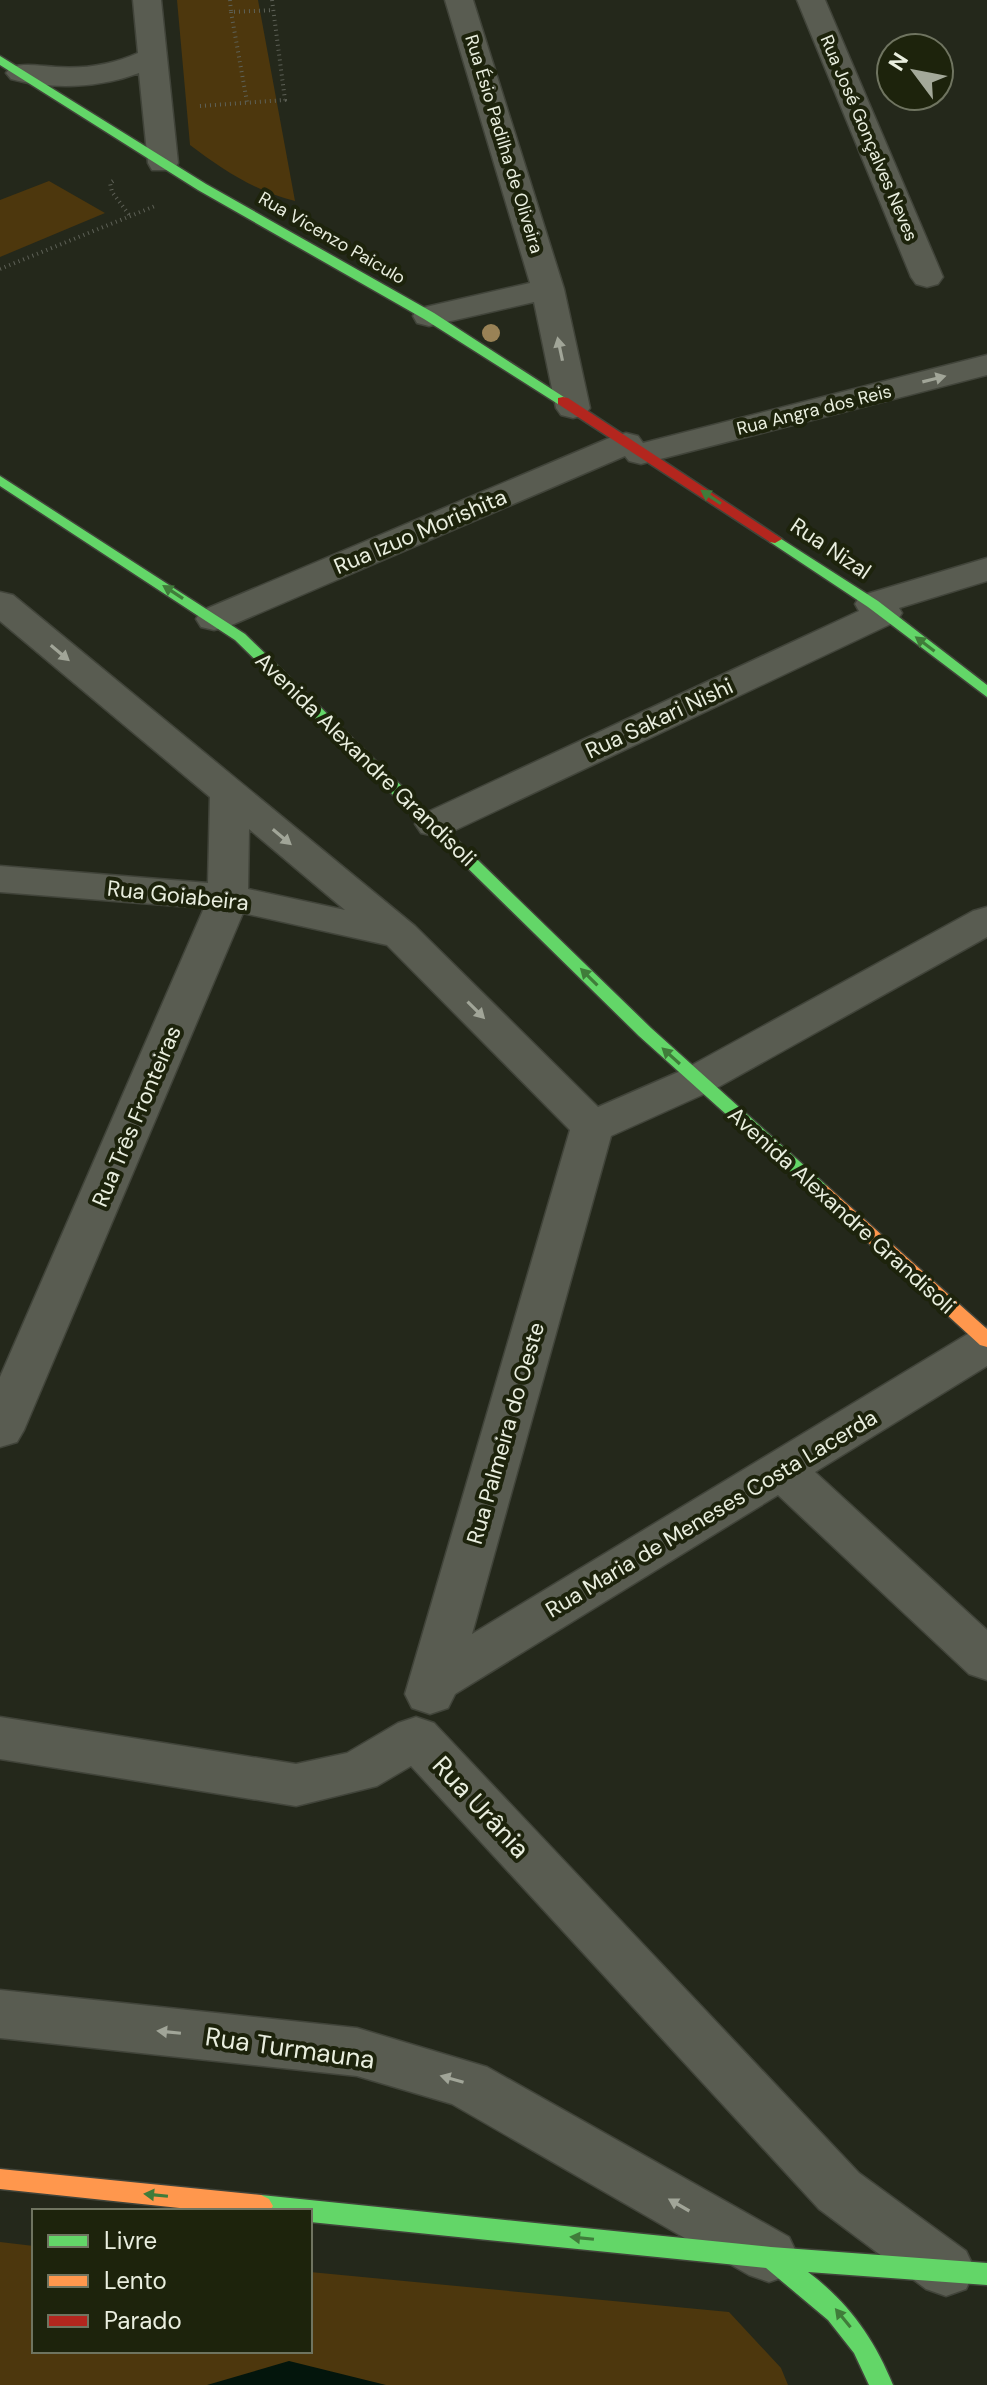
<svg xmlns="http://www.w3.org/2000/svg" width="987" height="2385" font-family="'DM Sans',sans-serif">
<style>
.green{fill:#4d370d}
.water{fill:#03150c}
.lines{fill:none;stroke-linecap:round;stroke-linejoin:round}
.street-casing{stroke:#41443a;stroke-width:3}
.fast-casing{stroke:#41443a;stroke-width:3}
.slow-casing{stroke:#41443a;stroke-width:3}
.jam-casing{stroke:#41443a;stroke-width:3}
.path{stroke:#5e6157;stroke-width:4;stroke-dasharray:1 4;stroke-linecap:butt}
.street{fill:#595c51;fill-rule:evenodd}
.fast{fill:#63d668;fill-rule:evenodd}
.slow{fill:#ff974d;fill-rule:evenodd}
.jam{fill:#b3261e;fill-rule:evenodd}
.tree{fill:#998256}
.oneway{fill:#a1a598}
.oneway2{fill:#407c3a}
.labels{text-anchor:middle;stroke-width:8;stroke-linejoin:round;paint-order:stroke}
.far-street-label{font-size:18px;fill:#e9eedf;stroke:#1d230c}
.street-label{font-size:22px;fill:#e9eedf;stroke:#1d230c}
.near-street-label{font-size:26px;fill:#e9eedf;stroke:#1d230c}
</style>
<rect width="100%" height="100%" fill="#24281b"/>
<!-- green -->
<path class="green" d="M177,0H258L295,201C255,191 223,170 190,145Z
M49,181L105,213L0,257V200Z
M0,2242L34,2246V2351H310V2272L729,2312L781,2368L788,2385H0Z"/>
<!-- water -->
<path class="water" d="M289,2361L386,2385H207Z"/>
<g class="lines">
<!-- street casing -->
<g class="street-casing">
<path id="street" d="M133,0H161L178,163L174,170H152L148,163L139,73C99,88 52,90 11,79L6,73L11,67C26,63 40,66 56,67C85,69 111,65 138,53Z
M445,0H473L564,289L590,408L585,415L573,418L561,415L556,408L534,302L429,326L417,323L413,316L417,309L530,283Z
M797,0H825L943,277L938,284L927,287L916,284L911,277Z
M987,355V375L641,464L629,461L625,456L227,627L214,630L201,627L196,619L201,611L614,436L626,433L638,436L643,443Z
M987,558V581L899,608L902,613L897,621L449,833L435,836L421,833L415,824L421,815L859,611L855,604L860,596Z
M0,592L13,595L415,926L598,1107L683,1070L973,911L987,907V937L713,1090L611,1136L472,1634L971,1332L987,1327V1366L815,1472L987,1630V1680L969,1674L778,1495L455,1694L448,1708L430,1714L412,1708L405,1694L570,1130L387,945L243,913L24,1430L17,1442L0,1447V1377L204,908L0,892V866L208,883L210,797L0,621ZM249,829L345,910L248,889Z
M0,1717L296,1764L347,1753L398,1723L416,1717L434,1723L859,2173L966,2251L975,2270L966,2289L946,2296L926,2289L819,2209L411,1766L377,1786L296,1806L0,1759Z
M0,1990L357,2028L487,2067L789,2237L798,2256L789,2275L769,2282L749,2275L452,2104L357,2076L0,2038Z"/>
</g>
<!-- fast casing -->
<g class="fast-casing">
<path id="fast" d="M0,56L206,184L434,313L570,401L568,404H558L424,319L198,190L0,65Z
M0,476L245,634L651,1028L827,1186L830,1190L827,1194H815L639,1036L235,640L0,486Z
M775,535L878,601L987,685V697L868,607L770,542L768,539Z
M261,2195L771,2247L987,2263V2285L808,2272C848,2302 874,2338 893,2385H869L854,2353L828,2320L766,2268L310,2222V2211H252L249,2206L253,2199Z"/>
</g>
<!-- slow casing -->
<g class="slow-casing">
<path id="slow" d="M821,1184L827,1186L987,1329V1347L980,1345L815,1194L812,1190Z
M0,2169L261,2195L269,2199L273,2206L270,2211H208L0,2189Z"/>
</g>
<!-- jam casing -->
<g class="jam-casing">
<path id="jam" d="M563,397L568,398L782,539L775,543L770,542L558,404V398Z"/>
</g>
<!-- path -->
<path class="path" d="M230,0L231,12L274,10
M231,12L247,102
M200,106L285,100L272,0
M113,181L110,183L112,192L130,216
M0,269L155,206"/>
<!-- street -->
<use href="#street" class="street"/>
<!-- fast -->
<use href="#fast" class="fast"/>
<!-- slow -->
<use href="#slow" class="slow"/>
<!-- jam -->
<use href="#jam" class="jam"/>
</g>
<!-- trees -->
<circle class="tree" cx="491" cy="333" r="9"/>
<!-- one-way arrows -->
<defs><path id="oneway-solid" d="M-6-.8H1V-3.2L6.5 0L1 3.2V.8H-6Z" transform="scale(2)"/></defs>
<g class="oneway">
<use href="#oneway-solid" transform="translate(560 349) rotate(-102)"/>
<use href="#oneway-solid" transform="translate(934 379) rotate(-14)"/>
<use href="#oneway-solid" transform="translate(60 653) rotate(40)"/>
<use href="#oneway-solid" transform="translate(282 837) rotate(40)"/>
<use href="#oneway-solid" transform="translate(476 1010) rotate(45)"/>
<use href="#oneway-solid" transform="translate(169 2032) rotate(-174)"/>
<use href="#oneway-solid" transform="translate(452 2079) rotate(-164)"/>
<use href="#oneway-solid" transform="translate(679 2205) rotate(-150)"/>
</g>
<g class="oneway2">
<use href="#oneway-solid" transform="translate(711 497) rotate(-146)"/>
<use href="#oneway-solid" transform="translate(173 592) rotate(-147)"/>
<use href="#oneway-solid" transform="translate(925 644) rotate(-143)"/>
<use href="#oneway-solid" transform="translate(589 977) rotate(-135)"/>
<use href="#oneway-solid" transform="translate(671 1056) rotate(-138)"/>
<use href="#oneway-solid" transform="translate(156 2195) rotate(-174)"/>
<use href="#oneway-solid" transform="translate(582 2238) rotate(-174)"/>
<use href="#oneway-solid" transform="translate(843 2318) rotate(-129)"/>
</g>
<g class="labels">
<!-- far-street labels -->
<g class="far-street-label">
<text transform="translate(869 138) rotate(67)" y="6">Rua José Gonçalves Neves</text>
<text transform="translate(504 144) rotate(73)" y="6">Rua Ésio Padilha de Oliveira</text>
<text transform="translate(332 238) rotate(30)" y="6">Rua Vicenzo Paiculo</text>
<text transform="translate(814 410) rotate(-14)" y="6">Rua Angra dos Reis</text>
</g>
<!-- street labels -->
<g class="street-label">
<text transform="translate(420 531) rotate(-23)" y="8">Rua Izuo Morishita</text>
<text transform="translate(831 548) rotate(34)" y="8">Rua Nizal</text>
<text transform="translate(659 718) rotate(-25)" y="8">Rua Sakari Nishi</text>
<text transform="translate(366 759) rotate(44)" y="8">Avenida Alexandre Grandisoli</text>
<text transform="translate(178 895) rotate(6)" y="8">Rua Goiabeira</text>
<text transform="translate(136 1116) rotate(-67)" y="8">Rua Três Fronteiras</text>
<text transform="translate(842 1210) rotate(42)" y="8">Avenida Alexandre Grandisoli</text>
<text transform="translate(505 1433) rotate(-74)" y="8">Rua Palmeira do Oeste</text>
<text transform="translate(711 1513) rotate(-31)" y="8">Rua Maria de Meneses Costa Lacerda</text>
</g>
<!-- near-street labels -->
<g class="near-street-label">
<text transform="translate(481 1807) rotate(47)" y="9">Rua Urânia</text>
<text transform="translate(290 2048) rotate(8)" y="9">Rua Turmauna</text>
</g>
</g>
<!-- legend -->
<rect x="32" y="2209" width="280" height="144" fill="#1d230c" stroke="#6f7460" stroke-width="2"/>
<rect x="48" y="2235" width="40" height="12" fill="#63d668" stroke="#6f7460" stroke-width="2"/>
<text x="104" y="2249" font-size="24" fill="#e9eedf">Livre</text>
<rect x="48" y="2275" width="40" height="12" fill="#ff974d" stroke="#6f7460" stroke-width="2"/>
<text x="104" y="2289" font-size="24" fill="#e9eedf">Lento</text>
<rect x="48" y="2315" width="40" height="12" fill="#b3261e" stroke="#6f7460" stroke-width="2"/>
<text x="104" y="2329" font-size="24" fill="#e9eedf">Parado</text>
<!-- north arrow -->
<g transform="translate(915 72) rotate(302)"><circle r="38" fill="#1d230c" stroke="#6f7460" stroke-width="2"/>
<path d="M0-6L14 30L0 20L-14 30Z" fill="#a4a99a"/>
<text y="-12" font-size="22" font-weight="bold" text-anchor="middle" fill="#e9eedf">N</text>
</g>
</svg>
